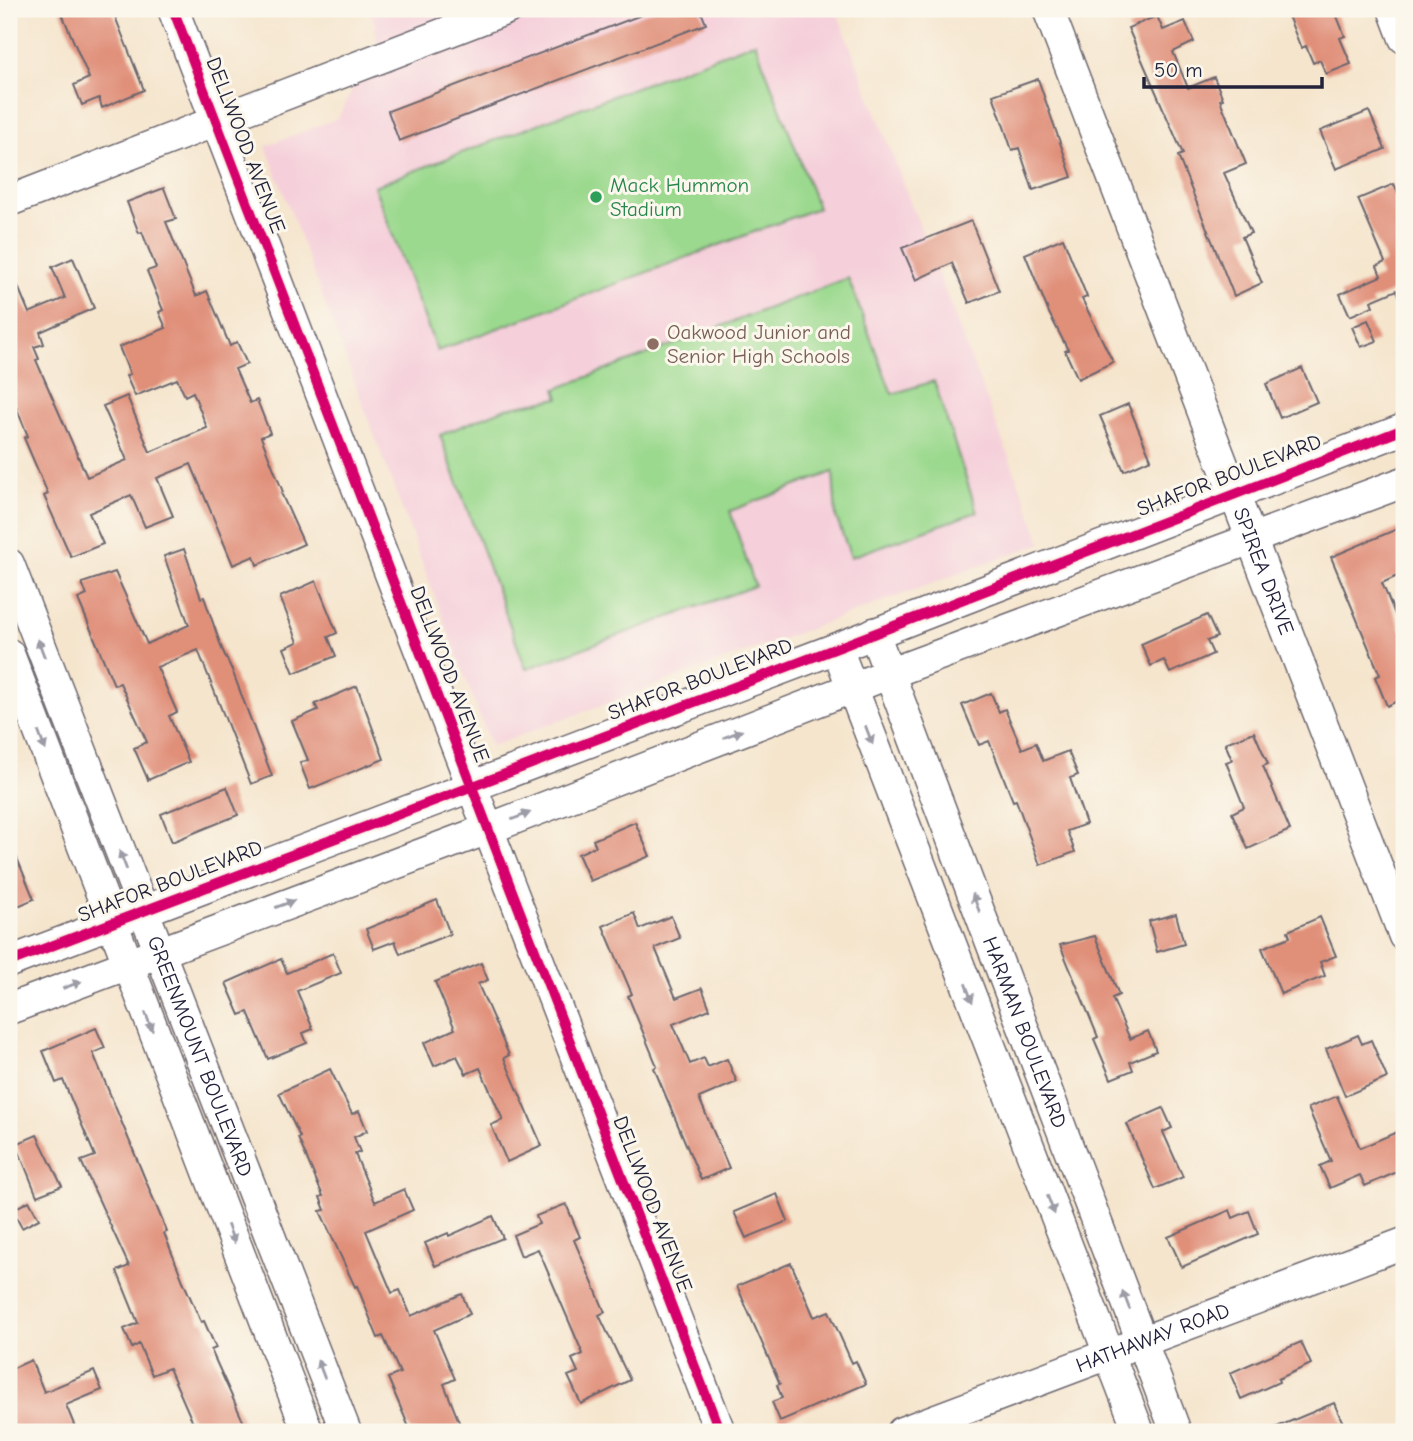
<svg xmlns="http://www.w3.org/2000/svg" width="1413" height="1441" font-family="'Comic Neue',sans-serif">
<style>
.built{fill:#f5cfda}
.green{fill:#9bd98e;stroke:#5e7e64;stroke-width:2}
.building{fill:#e08f79}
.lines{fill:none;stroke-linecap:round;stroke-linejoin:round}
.minor-casing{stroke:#6c666e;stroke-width:33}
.minor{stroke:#fff;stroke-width:30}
.cycleway-casing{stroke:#fbf7ec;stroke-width:15}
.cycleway{stroke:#d6006c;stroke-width:10}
.oneway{fill:#9c9ca7}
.leisure-dot{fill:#2e9e5b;stroke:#fbf7ec;stroke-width:2.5}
.education-dot{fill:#8d6e63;stroke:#fbf7ec;stroke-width:2.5}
.labels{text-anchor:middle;stroke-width:6;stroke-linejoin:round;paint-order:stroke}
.street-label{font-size:21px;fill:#22223b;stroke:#fbf7ec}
.leisure-label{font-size:21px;fill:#27864d;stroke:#fbf7ec;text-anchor:start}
.education-label{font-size:21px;fill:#785e54;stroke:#fbf7ec;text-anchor:start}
</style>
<rect width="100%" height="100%" fill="#fbf7ec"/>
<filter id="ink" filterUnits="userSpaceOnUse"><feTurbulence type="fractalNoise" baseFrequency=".0143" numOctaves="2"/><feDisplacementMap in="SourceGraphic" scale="14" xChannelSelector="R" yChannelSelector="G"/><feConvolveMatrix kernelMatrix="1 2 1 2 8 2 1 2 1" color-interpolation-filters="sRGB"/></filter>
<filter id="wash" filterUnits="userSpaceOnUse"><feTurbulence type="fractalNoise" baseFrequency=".00686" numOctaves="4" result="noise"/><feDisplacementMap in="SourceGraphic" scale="28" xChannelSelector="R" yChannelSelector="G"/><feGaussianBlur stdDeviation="1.57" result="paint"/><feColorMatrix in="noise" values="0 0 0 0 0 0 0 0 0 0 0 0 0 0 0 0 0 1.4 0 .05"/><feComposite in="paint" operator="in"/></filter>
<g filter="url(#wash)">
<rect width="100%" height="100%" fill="#f5e5cd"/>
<!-- built -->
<path class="built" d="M369,9H836L1042,543L491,746L266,146L338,118L377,43L375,25Z"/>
<!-- green -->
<path class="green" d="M755,42L818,208L437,351L374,186Z
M848,278L892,394L934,381L977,512L851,557L836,517L833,472L730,511L755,586L526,669L440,435L506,408L559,398L556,389Z"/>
<g id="blocks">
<!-- building -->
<path class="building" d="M60,9H112L144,90L102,108L99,98L82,105L74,85L89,78Z
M657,9H700L706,24L399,141L388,111Z
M1299,9H1334L1345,36L1340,38L1351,64L1326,74L1320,60L1313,63L1306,46L1301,48L1287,13Z
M1157,16L1163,30L1185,21L1194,42L1173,52L1188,88L1214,77L1223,99L1220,100L1246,164L1224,173L1251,233L1242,237L1262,283L1234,296L1178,156L1183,154L1128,28Z
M1038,79L1072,177L1033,190L1019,148L1012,150L993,95Z
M1369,111L1385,149L1336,169L1320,131Z
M1394,184L1404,207V309L1397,290L1371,301L1373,306L1350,316L1340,294L1381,276L1377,266L1385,262L1358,199Z
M164,188L176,219L166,222L196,296L207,291L230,346L237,342L247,364L235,369L250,403L257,400L270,433L261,437L283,492L281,493L304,544L257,565L254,556L233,565L191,464L157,478L173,516L145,527L131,495L89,513L103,544L71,557L44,496L48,494L24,438L28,436L9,390V265L29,313L65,298L52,267L73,258L94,308L40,332L44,344L34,347L39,359L36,360L87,477L127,460L103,406L127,396L150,452L207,428L193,392L185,396L177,379L135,396L126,376L130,374L119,347L166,328L159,312L163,310L147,271L156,268L142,232L139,233L127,202Z
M971,221L999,291L969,303L952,263L916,280L902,248Z
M1063,238L1087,297L1082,299L1113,362L1078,379L1065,351L1068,350L1049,313L1025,254Z
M1368,320L1377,341L1361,347L1352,327Z
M1302,368L1317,402L1280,418L1266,384Z
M1128,404L1151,459L1124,471L1100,416Z
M1404,526V573L1382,583L1404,636V698L1387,706L1375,677L1380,675L1331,557Z
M184,549L201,598L204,597L222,649L232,670L272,776L251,784L198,650L157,667L177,712L169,716L189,762L148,780L134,748L147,742L120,683L114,685L78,599L87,595L82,583L115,572L147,644L189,625L164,556Z
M316,581L337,633L328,637L336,656L294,673L284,648L298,642L280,597Z
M1207,615L1217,637L1207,641L1213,654L1170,673L1164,660L1151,666L1141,644Z
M357,686L384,759L310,789L300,763L308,760L292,721L318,710L315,704Z
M991,693L999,712L1005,709L1022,749L1036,743L1043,761L1068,751L1078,775L1070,778L1086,824L1067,831L1075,852L1040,865L1016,800L1013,801L989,741L979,745L962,705Z
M1254,732L1268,764L1263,766L1290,830L1248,849L1232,813L1244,807L1226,762L1232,760L1225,743Z
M227,787L238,815L172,842L161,814Z
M635,822L650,856L590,881L578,854L596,846L593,840Z
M9,839L34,899L9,910Z
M437,900L450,934L400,954L395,941L374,949L366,929Z
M634,913L640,929L671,916L680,938L655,948L676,998L702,988L710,1009L673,1024L690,1064L704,1058L708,1067L727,1059L737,1082L699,1098L729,1168L701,1180L654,1068L657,1066L628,996L632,994L603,926Z
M1176,914L1184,944L1157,952L1149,921Z
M1320,917L1336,956L1320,962L1325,976L1281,994L1262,948L1290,937L1288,931Z
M1095,936L1119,995L1112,998L1130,1039L1148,1031L1156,1051L1130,1062L1133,1070L1111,1079L1094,1039L1098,1037L1060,945Z
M333,953L341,973L297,991L313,1029L303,1033L307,1043L268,1059L248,1012L240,1015L226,983L281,959L287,973Z
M481,963L488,980L478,984L509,1055L504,1058L542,1146L507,1162L491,1125L503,1120L480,1068L466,1074L457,1056L434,1066L424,1043L455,1029L435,982Z
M96,1028L105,1048L93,1053L167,1232L164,1233L183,1281L201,1322L204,1321L216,1348L211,1350L248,1432H197L169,1368L152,1375L139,1344L132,1348L124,1329L138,1323L117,1271L129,1266L81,1161L95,1156L63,1080L56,1083L43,1051Z
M1358,1035L1362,1044L1371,1040L1387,1078L1345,1096L1326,1049Z
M330,1069L352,1114L359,1111L367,1131L354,1137L360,1152L355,1154L375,1202L404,1189L413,1210L366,1231L392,1293L400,1290L411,1316L462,1294L470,1314L434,1330L455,1379L444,1384L463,1432H411L388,1378L400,1373L383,1336L378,1338L357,1286L355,1287L320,1211L325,1210L320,1197L323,1196L298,1138L300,1137L279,1093Z
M1337,1096L1360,1148L1404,1129V1169L1365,1186L1360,1175L1330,1188L1320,1166L1331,1161L1308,1108Z
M1163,1108L1172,1128L1163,1132L1183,1177L1155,1189L1127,1124Z
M37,1135L62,1186L37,1196L16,1144Z
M777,1194L788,1221L746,1238L734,1212Z
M29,1201L39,1219L22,1228L12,1210Z
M566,1204L580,1237L574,1240L605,1312L599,1315L630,1380L581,1404L568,1376L578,1372L572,1359L583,1354L538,1249L521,1256L513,1235L539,1224L536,1216Z
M1230,1210L1233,1218L1249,1211L1258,1234L1182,1267L1168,1237Z
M493,1216L503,1238L435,1266L425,1243L448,1233L449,1236Z
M791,1263L814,1317L829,1311L852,1363L856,1361L866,1384L780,1421L772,1402L782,1398L777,1385L780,1384L737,1286Z
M1301,1342L1311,1364L1278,1379L1279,1382L1241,1399L1230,1373Z
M31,1360L44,1392L94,1371L102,1390L66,1405L77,1432H9V1370Z
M1334,1403L1347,1432H1265Z"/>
</g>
</g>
<g filter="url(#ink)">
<use href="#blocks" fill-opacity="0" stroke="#6c666e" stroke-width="2"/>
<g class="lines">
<!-- minor casing -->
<g class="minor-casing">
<g id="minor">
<path d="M173,9L720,1432"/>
<path id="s1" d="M1048,9L1404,936"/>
<path d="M1393,9L1404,38"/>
<path d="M9,201L507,9"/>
<path id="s2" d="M9,564L346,1432"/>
<path id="s3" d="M874,633L1176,1432"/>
<path d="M837,648L1139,1432"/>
<path d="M9,654L308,1432"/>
<path d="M9,962L837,648L1404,429"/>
<path d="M9,1009L488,829L888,674L1404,482"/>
<path id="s4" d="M902,1432L1404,1243"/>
</g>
</g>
<!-- minor -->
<use href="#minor" class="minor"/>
<!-- cycleway casing -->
<g class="cycleway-casing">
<path id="cycleway" d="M173,9L720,1432
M9,962L837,648L1404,429"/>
</g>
<!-- cycleway -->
<use href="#cycleway" class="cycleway"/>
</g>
<!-- one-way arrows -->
<defs><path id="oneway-solid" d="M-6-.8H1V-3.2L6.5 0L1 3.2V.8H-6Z" transform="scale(1.75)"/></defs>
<g class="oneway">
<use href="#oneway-solid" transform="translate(41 648) rotate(-111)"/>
<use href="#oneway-solid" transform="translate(733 734) rotate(-21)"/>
<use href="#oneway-solid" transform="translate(869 735) rotate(69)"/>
<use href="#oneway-solid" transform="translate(42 741) rotate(69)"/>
<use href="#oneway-solid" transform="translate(521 816) rotate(-21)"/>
<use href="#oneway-solid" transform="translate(123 860) rotate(-111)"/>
<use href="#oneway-solid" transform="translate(976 903) rotate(-111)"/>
<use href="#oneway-solid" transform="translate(285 904) rotate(-20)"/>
<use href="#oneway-solid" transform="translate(72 985) rotate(-21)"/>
<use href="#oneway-solid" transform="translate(969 993) rotate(69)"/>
<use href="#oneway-solid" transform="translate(149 1022) rotate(69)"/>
<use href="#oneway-solid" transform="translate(1051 1205) rotate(69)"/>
<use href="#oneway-solid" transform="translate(231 1234) rotate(69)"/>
<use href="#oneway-solid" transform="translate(1126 1300) rotate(-111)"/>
<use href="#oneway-solid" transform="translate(321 1369) rotate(-111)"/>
</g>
</g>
<!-- markers -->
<circle class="leisure-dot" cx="596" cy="197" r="7"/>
<circle class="education-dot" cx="653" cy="344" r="7"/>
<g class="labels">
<!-- street labels -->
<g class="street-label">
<text transform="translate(246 145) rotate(69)" y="7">DELLWOOD AVENUE</text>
<text transform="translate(1229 475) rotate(-21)" y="7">SHAFOR BOULEVARD</text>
<text dy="7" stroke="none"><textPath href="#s1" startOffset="602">SPIREA DRIVE</textPath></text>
<text transform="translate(450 674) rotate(69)" y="7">DELLWOOD AVENUE</text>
<text transform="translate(700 679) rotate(-21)" y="7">SHAFOR BOULEVARD</text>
<text transform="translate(170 881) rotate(-21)" y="7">SHAFOR BOULEVARD</text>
<text dy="7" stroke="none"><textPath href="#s3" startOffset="427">HARMAN BOULEVARD</textPath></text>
<text dy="7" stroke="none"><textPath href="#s2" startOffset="528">GREENMOUNT BOULEVARD</textPath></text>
<text transform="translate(653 1204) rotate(69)" y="7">DELLWOOD AVENUE</text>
<text dy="7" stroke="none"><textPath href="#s4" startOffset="268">HATHAWAY ROAD</textPath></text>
</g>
<!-- leisure labels -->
<g class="leisure-label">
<text x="610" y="192">Mack Hummon<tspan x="610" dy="24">Stadium</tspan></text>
</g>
<!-- education labels -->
<g class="education-label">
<text x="667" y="339">Oakwood Junior and<tspan x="667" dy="24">Senior High Schools</tspan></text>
</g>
</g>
<!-- margin -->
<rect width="1413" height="1441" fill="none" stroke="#fbf7ec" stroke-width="35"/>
<!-- scale -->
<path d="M1144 77v10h178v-10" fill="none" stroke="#22223b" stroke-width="3.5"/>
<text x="1154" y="77" font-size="21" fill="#22223b" stroke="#fbf7ec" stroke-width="5" paint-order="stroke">50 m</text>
</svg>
